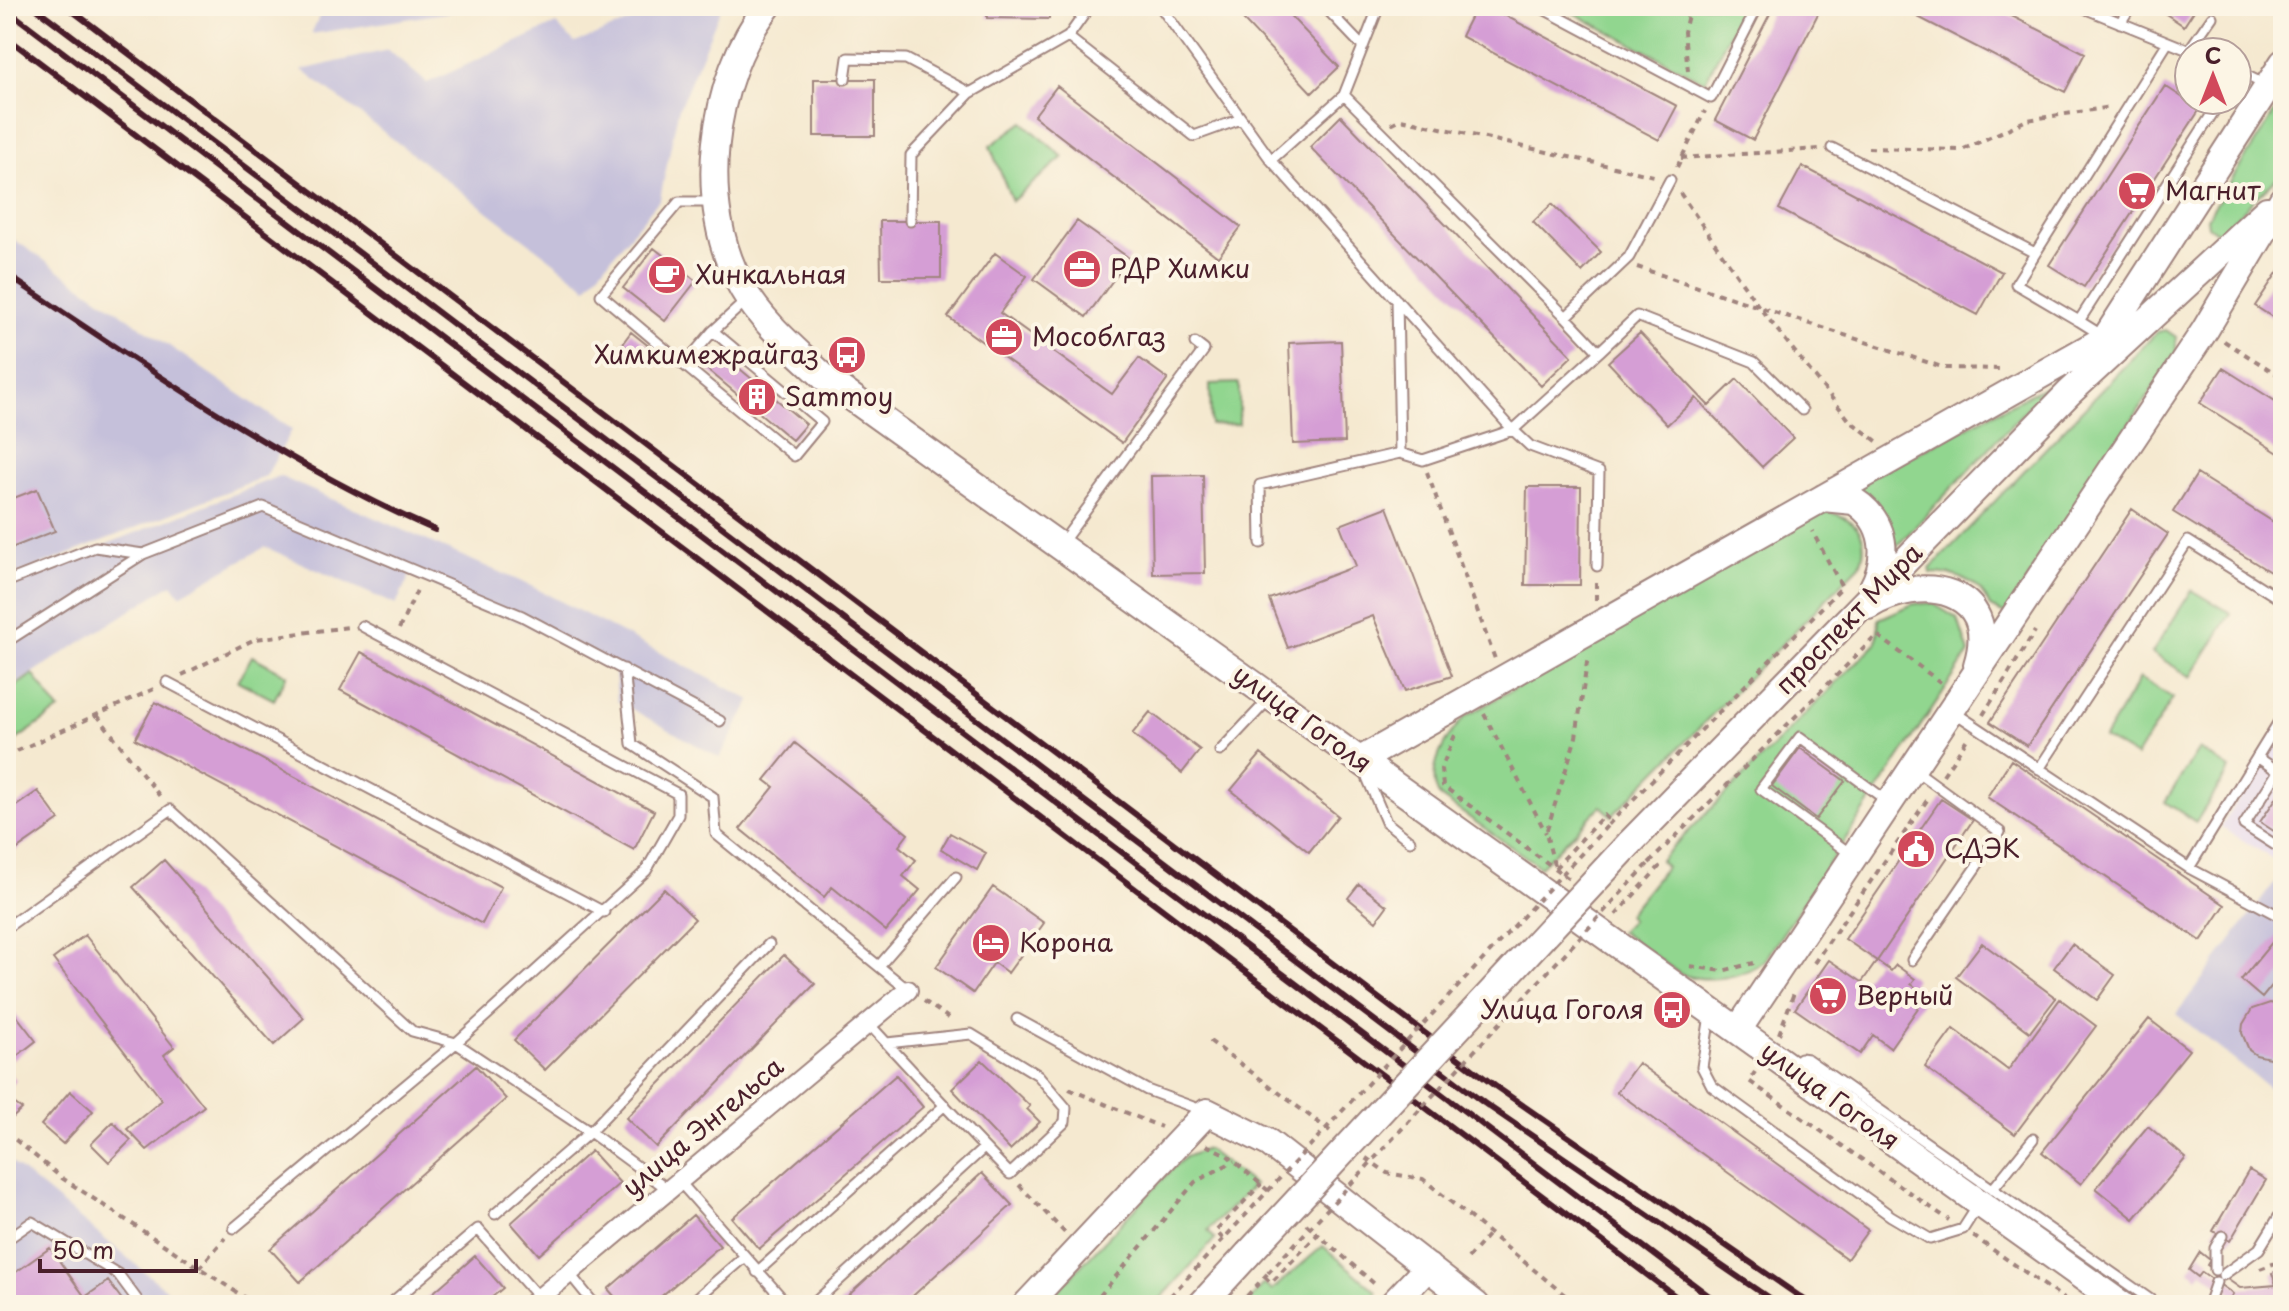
<svg xmlns="http://www.w3.org/2000/svg" width="2289" height="1311" font-family="'Playpen Sans',sans-serif">
<style>
.built{fill:#e2d4f3}
.industrial{fill:#c5c0da}
.green{fill:#91d68f;stroke:#6e7a5d;stroke-width:2}
.building{fill:#d59ed5}
.lines{fill:none;stroke-linecap:round;stroke-linejoin:round}
.lane-casing{stroke:#a0847e;stroke-width:13}
.street-casing{stroke:#a0847e;stroke-width:22}
.secondary-casing{stroke:#a0847e;stroke-width:30}
.path{stroke:#a0847e;stroke-width:4;stroke-dasharray:6 6;stroke-linecap:butt}
.lane{stroke:#fff;stroke-width:9}
.street{stroke:#fff;stroke-width:18}
.secondary{stroke:#fff;stroke-width:26}
.rail{stroke:#4a1f2b;stroke-width:6}
.secondary-bridge-casing{stroke:#a0847e;stroke-width:30;stroke-linecap:butt}
.path-bridge{stroke:#a0847e;stroke-width:4;stroke-dasharray:6 6;stroke-linecap:butt}
.secondary-bridge{stroke:#fff;stroke-width:26}
.labels{text-anchor:middle;stroke-width:8;stroke-linejoin:round;paint-order:stroke}
.poi-label{font-size:26px;fill:#4a1f2b;stroke:#fcf5e5;text-anchor:start}
.street-label{font-size:26px;fill:#4a1f2b;stroke:#fcf5e5}
</style>
<rect width="100%" height="100%" fill="#fcf5e5"/>
<filter id="ink" filterUnits="userSpaceOnUse"><feTurbulence type="fractalNoise" baseFrequency=".0125" numOctaves="2"/><feDisplacementMap in="SourceGraphic" scale="16" xChannelSelector="R" yChannelSelector="G"/><feConvolveMatrix kernelMatrix="1 2 1 2 8 2 1 2 1" color-interpolation-filters="sRGB"/></filter>
<filter id="wash" filterUnits="userSpaceOnUse"><feTurbulence type="fractalNoise" baseFrequency=".006" numOctaves="4" result="noise"/><feDisplacementMap in="SourceGraphic" scale="32" xChannelSelector="R" yChannelSelector="G"/><feGaussianBlur stdDeviation="1.8" result="paint"/><feColorMatrix in="noise" values="0 0 0 0 0 0 0 0 0 0 0 0 0 0 0 0 0 1.4 0 .05"/><feComposite in="paint" operator="in"/></filter>
<g filter="url(#wash)">
<rect width="100%" height="100%" fill="#f5e9d0"/>
<!-- built -->
<path class="built" d="M2283,728V865L2221,827Z"/>
<!-- industrial -->
<path class="industrial" d="M324,6H489L311,34Z
M670,6H722L678,111L660,199L587,287L302,70L388,50L427,83L556,24L575,43Z
M6,234L292,430L266,476L6,579Z
M279,476L531,586L751,700L720,758L617,701L615,670L522,623L410,575L396,605L265,547L180,595L172,584L6,690V584Z
M2283,871V1099L2176,1014Z
M6,1158L185,1305H6Z"/>
<!-- green -->
<path class="green" d="M1560,6H1743L1705,82Z
M2283,99V172L2222,230L2215,231L2208,226L2207,218Z
M1023,122L1063,157L1012,201L990,146Z
M2166,330L2176,337V353L2005,614L1990,607C1979,580 1959,574 1931,573L1930,569L2157,332Z
M1239,383V424L1211,425L1210,384Z
M2050,384L1896,547C1892,515 1868,507 1841,492Z
M1827,512C1856,517 1871,536 1860,565L1612,816L1601,806L1540,867L1440,797C1424,771 1446,736 1465,717L1811,516Z
M2192,590L2231,613L2191,677L2152,653Z
M1932,603L1958,619L1969,653L1765,960C1741,979 1709,983 1680,974L1620,931L1631,920L1627,915L1666,867L1660,860L1877,642L1879,619L1913,604Z
M252,656L287,675L274,700L238,681Z
M33,674L59,710L6,747V693Z
M2140,678L2173,698L2136,757L2104,738Z
M2199,749L2230,769L2196,822L2165,802Z
M1207,1149L1254,1185L1208,1230L1215,1239L1155,1305H1044L1174,1167L1185,1157Z
M1323,1246L1377,1292L1373,1305H1245L1264,1284L1272,1290Z"/>
<g id="blocks">
<!-- building -->
<path class="building" d="M987,6H1049V19L987,18Z
M1230,6H1281L1339,67L1312,93Z
M1476,6H1487L1677,106L1659,140L1461,36Z
M1774,6H1822L1753,140L1715,120Z
M1921,6H1992L2085,53L2065,92L1916,16Z
M2154,6H2197L2184,26Z
M814,79H875V136H814Z
M1057,86L1241,227L1218,257L1034,116Z
M2165,86L2200,109L2084,287L2049,265Z
M1341,116L1572,356L1541,386L1310,147Z
M1802,166L2002,272L1978,315L1779,209Z
M1552,204L1601,252L1582,272L1533,222Z
M880,221H941V278H881Z
M1077,221L1129,258L1086,317L1034,279Z
M654,248L696,281L665,321L623,288Z
M995,253L1027,276L1000,313L1112,394L1139,358L1168,379L1122,443L948,317Z
M2283,264V324L2255,306Z
M631,332L651,348L642,360L622,344Z
M1640,333L1709,406L1737,379L1793,438L1762,467L1696,398L1667,425L1608,362Z
M1341,341L1345,442L1293,444L1289,343Z
M722,354L806,424L792,440L708,370Z
M2223,368L2283,406V456L2200,403Z
M2197,474L2283,528V580L2173,512Z
M1203,475L1205,573L1153,574L1151,476Z
M1527,487H1581L1580,585H1525Z
M37,489L55,531L6,550V501Z
M1387,507L1452,676L1405,691L1373,616L1288,648L1269,599L1356,566L1340,525Z
M2132,509L2168,534L2027,746L1990,722Z
M361,652L654,811L634,850L340,690Z
M155,702L501,887L482,924L135,739Z
M1150,712L1200,750L1182,773L1132,734Z
M795,743L908,834L899,846L916,860L903,876L920,890L886,931L832,887L824,897L740,829L774,787L765,780Z
M1800,748L1845,781L1816,819L1772,786Z
M1261,754L1338,816L1309,852L1231,790Z
M2011,760L2225,905L2201,941L1987,797Z
M38,791L59,820L6,857V813Z
M2279,794L2283,796V837L2260,822Z
M1941,799L1973,820L1877,961L1845,939Z
M950,833L986,853L977,870L941,849Z
M164,860L304,1018L274,1045L133,887Z
M1359,884L1387,906L1376,921L1348,898Z
M993,887L1044,923L1008,973L994,963L973,993L936,967Z
M664,889L695,919L545,1070L514,1040Z
M2283,929V972L2262,998L2241,980Z
M85,935L174,1047L164,1055L204,1106L147,1150L127,1129L162,1100L53,959Z
M1982,943L2056,998L2030,1032L1956,977Z
M2072,944L2115,975L2097,1000L2054,968Z
M784,955L815,984L656,1147L626,1118Z
M1829,960L1862,982L1877,961L1891,971L1896,965L1915,979L1911,984L1927,995L1890,1048L1873,1035L1860,1054L1795,1009Z
M2060,999L2096,1026L2015,1134L1925,1067L1953,1029L2008,1070Z
M6,1002L36,1041L13,1059L6,1050Z
M2270,1003L2283,1006V1055L2274,1059L2256,1055L2249,1050L2242,1033L2243,1024L2252,1009Z
M2149,1019L2189,1050L2081,1184L2042,1152Z
M982,1060L1030,1106L1027,1109L1040,1122L1010,1150L952,1089Z
M1638,1063L1868,1230L1847,1259L1617,1092Z
M476,1066L506,1099L300,1282L270,1249Z
M6,1070L16,1080L6,1093Z
M896,1075L923,1107L759,1249L732,1218Z
M70,1091L93,1111L63,1144L41,1125Z
M6,1097L22,1109L6,1124Z
M113,1122L131,1140L109,1162L91,1144Z
M2148,1126L2186,1158L2134,1219L2096,1188Z
M591,1151L620,1183L539,1255L511,1223Z
M2249,1170L2266,1180L2230,1241L2213,1231Z
M982,1173L1012,1205L903,1305H838Z
M693,1215L720,1246L651,1305H622L608,1289Z
M50,1248L85,1297L108,1281L126,1305H21L6,1279Z
M2200,1252L2210,1260L2207,1265L2240,1288L2276,1285L2272,1273L2283,1269V1305H2235L2229,1300L2233,1295L2229,1291L2202,1272L2198,1277L2189,1270Z
M475,1256L503,1288L483,1305H419Z"/>
</g>
</g>
<g filter="url(#ink)">
<use href="#blocks" fill-opacity="0" stroke="#a0847e" stroke-width="2"/>
<g class="lines">
<!-- lane casing -->
<g class="lane-casing">
<path id="lane" d="M1160,6L1271,160L1513,430L1423,460L1400,453L1260,485L1261,543
M1324,6L1363,47
M1538,6L1711,98L1758,6
M2079,6L2193,52
M2120,23L2131,6
M1068,37L1194,136L1241,119
M2168,42L2016,284L2079,321L2221,100
M2189,50L2212,17
M2237,71L2266,85
M845,79L848,58L906,59L970,93L1068,37L1090,6
M1344,95L1566,317
M1832,148L2035,253
M1271,160L1344,95L1379,6
M713,202H679L601,295L684,365L713,331L747,300
M910,221L911,155L970,93
M1397,300L1400,453
M2079,321L2103,336
M1599,352L1637,316L1754,362L1802,410
M684,365L794,456L822,422L713,331
M1061,544L1204,350L1195,343
M1597,566L1599,472L1530,446L1513,430L1599,352L1566,317L1629,257L1670,180
M6,582L95,547L143,554
M6,642L143,554L263,507L522,616L720,721
M624,669L632,744L713,797L716,834L908,990
M167,682L604,912
M1954,712L2189,868L2283,918
M1220,751L1269,699
M2257,757L2278,771
M2283,764L2244,825L2283,850
M2039,769L2188,541L2283,601
M1366,775L1386,822L1410,841
M1852,855L1761,789L1800,737L1887,801
M2189,868L2283,715
M6,928L170,810L412,1031L456,1043L590,1132L669,1190
M1912,960L2000,832L1915,770
M879,966L956,877
M1710,1015L1702,1067L1712,1086L1891,1216L1930,1239L1963,1229L1979,1204
M1017,1019L1147,1090L1204,1111
M868,1023C915,1074 962,1125 1010,1174L1065,1122L1066,1108L1038,1075L971,1034L887,1043
M1792,1065L1800,1058L1807,1059L2158,1305
M679,1181L788,1305
M1992,1190L2033,1139
M495,1214L590,1132L769,944
M234,1228L456,1043L646,871L678,815V794L362,626
M6,1240L32,1222L118,1274L141,1305
M2215,1270V1248L2222,1236
M757,1272L945,1105
M569,1273L595,1305
M2223,1275L2259,1249L2283,1210
M389,1305L478,1229L539,1298
M689,1305L744,1257
M812,1305L984,1148
M2208,1305L2216,1282"/>
</g>
<!-- street casing -->
<g class="street-casing">
<path id="street" d="M531,1305L908,990"/>
</g>
<!-- secondary casing -->
<g class="secondary-casing">
<path id="secondary" d="M768,6C710,79 695,208 743,289C763,324 797,351 826,379L2122,1305
M2096,353L2283,63
M1823,498L1854,501C1887,522 1889,558 1872,589
M1868,606C1920,573 2001,587 1977,665
M1360,760L2106,338
M1629,844L2069,393L2267,210
M1738,1030L2205,330L2283,199
M1026,1305L1207,1112L1269,1143L1476,1305
M1201,1305L1248,1254
M1392,1305L1428,1267"/>
</g>
<!-- path -->
<path class="path" d="M1688,71L1684,32L1690,6
M1391,124L1401,119L1658,177
M1868,148L1962,150L2027,120L2111,107
M1681,158L1819,149
M1677,167L1705,111
M1680,193L1759,307L1850,421L1878,442
M1637,267L1945,368L2004,369
M2224,341L2283,378
M1427,472L1495,659
M1596,600V577
M399,629L419,586
M182,675L255,639L348,627
M1484,714L1546,833
M97,715L162,799
M1983,715L2035,631
M1455,735L1441,769L1443,786L1569,879
M6,756L156,688
M1943,775L1969,736
M1608,825L1842,587L1812,531
M1649,863L1877,635L1944,685
M1554,865L1546,833L1576,737L1588,656
M1555,868L1604,815L1611,822
M1616,915L1659,867L1653,861
M1814,963L1930,796
M1690,966L1722,971L1754,963
M924,1001L953,1021
M1779,1034L1795,990
M1210,1041L1330,1131
M1755,1072L1749,1081L1949,1220
M1069,1089L1161,1127
M6,1132L62,1178L256,1305
M1206,1145L1227,1155L1272,1194
M1366,1158L1387,1173L1423,1179L1577,1305
M1019,1185L1066,1234
M1306,1224L1378,1287
M1973,1236L2073,1305
M1223,1239L1216,1231L1261,1184
M1468,1258L1490,1233
M199,1268L225,1238
M2260,1269L2283,1260
M1265,1277L1271,1283L1318,1234
M1092,1305L1195,1182L1234,1161
M1162,1305L1227,1235
M1239,1305L1268,1273"/>
<!-- lane -->
<use href="#lane" class="lane"/>
<!-- street -->
<use href="#street" class="street"/>
<!-- secondary -->
<use href="#secondary" class="secondary"/>
<!-- rail -->
<path class="rail" d="M33,6L1484,1103L1779,1305
M66,6L1495,1086L1812,1305
M6,9L1721,1305
M6,37L1687,1305
M6,274C144,366 283,464 435,530"/>
<!-- secondary-bridge casing -->
<g class="secondary-bridge-casing">
<path id="secondary-bridge" d="M1248,1254L1629,844"/>
</g>
<!-- path-bridge -->
<path class="path-bridge" d="M1227,1235L1608,825
M1268,1273L1649,863"/>
<!-- secondary-bridge -->
<use href="#secondary-bridge" class="secondary-bridge"/>
</g>
</g>
<!-- icons -->
<defs>
<g id="supermarket-disc" transform="scale(2)"><circle r="9.5" fill="#d1495b" stroke="#fcf5e5"/><path d="M-6-5.5h2.5l.6 2H6L4.5 2H-2.5L-4.4-4H-6ZM-1.5 3.2a1.3 1.3 0 1 0 .1 0ZM3 3.2a1.3 1.3 0 1 0 .1 0Z" fill="#fff"/></g>
<g id="office-disc" transform="scale(2)"><circle r="9.5" fill="#d1495b" stroke="#fcf5e5"/><path d="M-6-3h4V-5.5h4V-3h4V5H-6ZM-1-4.5V-3h2v-1.5ZM-6 0V1H6V0Z" fill="#fff"/></g>
<g id="cafe-disc" transform="scale(2)"><circle r="9.5" fill="#d1495b" stroke="#fcf5e5"/><path d="M-5.5-4.5H6V0H3Q3 3.5 0 3.5H-2.5Q-5.5 3.5-5.5 0ZM3-3.2v2h1.7v-2ZM-6 4.5H4V6H-6Z" fill="#fff"/></g>
<g id="bus-disc" transform="scale(2)"><circle r="9.5" fill="#d1495b" stroke="#fcf5e5"/><path d="M-5-6H5V4H4V6H2V4H-2V6H-4V4H-5ZM-3.5-4V0h7V-4ZM-3.5 1.2v1.5H-2V1.2ZM2 1.2v1.5H3.5V1.2Z" fill="#fff"/></g>
<g id="building-disc" transform="scale(2)"><circle r="9.5" fill="#d1495b" stroke="#fcf5e5"/><path d="M-4-6H4V6H1V3H-1V6H-4ZM-2.5-4.3h1.7v1.8h-1.7ZM.8-4.3h1.7v1.8H.8ZM-2.5-1h1.7V.8h-1.7ZM.8-1h1.7V.8H.8Z" fill="#fff"/></g>
<g id="civic-disc" transform="scale(2)"><circle r="9.5" fill="#d1495b" stroke="#fcf5e5"/><path d="M-.6-6.5H3V-4.5H.6V-3L4-1V1h2V6H-6V1h2V-1L-.6-3ZM-1.2 2.5V6h2.4V2.5Z" fill="#fff"/></g>
<g id="hotel-disc" transform="scale(2)"><circle r="9.5" fill="#d1495b" stroke="#fcf5e5"/><path d="M-6-4.5h1.5V1H6V5H4.5V3h-9V5H-6ZM-4 0a1.8 1.8 0 1 1 3.6 0ZM.5 0V-2.5h3Q6-2.5 6 0Z" fill="#fff"/></g>
</defs>
<g fill-rule="evenodd">
<use href="#supermarket-disc" x="2137" y="191"/>
<use href="#office-disc" x="1082" y="269"/>
<use href="#cafe-disc" x="667" y="275"/>
<use href="#office-disc" x="1004" y="337"/>
<use href="#bus-disc" x="847" y="355"/>
<use href="#building-disc" x="757" y="397"/>
<use href="#civic-disc" x="1916" y="849"/>
<use href="#hotel-disc" x="991" y="943"/>
<use href="#supermarket-disc" x="1828" y="996"/>
<use href="#bus-disc" x="1672" y="1010"/>
</g>
<g class="labels">
<!-- poi labels -->
<g class="poi-label">
<text x="2165" y="200">Магнит</text>
<text x="1110" y="278">РДР Химки</text>
<text x="695" y="284">Хинкальная</text>
<text x="1032" y="346">Мособлгаз</text>
<text x="819" y="364" text-anchor="end">Химкимежрайгаз</text>
<text x="785" y="406">Sammoy</text>
<text x="1944" y="858">СДЭК</text>
<text x="1019" y="952">Корона</text>
<text x="1856" y="1005">Верный</text>
<text x="1644" y="1019" text-anchor="end">Улица Гоголя</text>
</g>
<!-- street labels -->
<g class="street-label">
<text transform="translate(1849 619) rotate(-46)" y="9">проспект Мира</text>
<text transform="translate(1302 719) rotate(36)" y="9">улица Гоголя</text>
<text transform="translate(1830 1096) rotate(36)" y="9">улица Гоголя</text>
<text transform="translate(703 1127) rotate(-40)" y="9">улица Энгельса</text>
</g>
</g>
<!-- margin -->
<rect width="2289" height="1311" fill="none" stroke="#fcf5e5" stroke-width="32"/>
<!-- north arrow -->
<g transform="translate(2213 76)"><circle r="38" fill="#fcf5e5" stroke="#b59f9b" stroke-width="2"/>
<path d="M0-6L14 30L0 20L-14 30Z" fill="#d1495b"/>
<text y="-12" font-size="22" font-weight="bold" text-anchor="middle" fill="#4a1f2b">С</text>
</g>
<!-- scale -->
<path d="M40 1259v12h156v-12" fill="none" stroke="#4a1f2b" stroke-width="4"/>
<text x="52" y="1259" font-size="24" fill="#4a1f2b" stroke="#fcf5e5" stroke-width="6" paint-order="stroke">50 m</text>
</svg>
